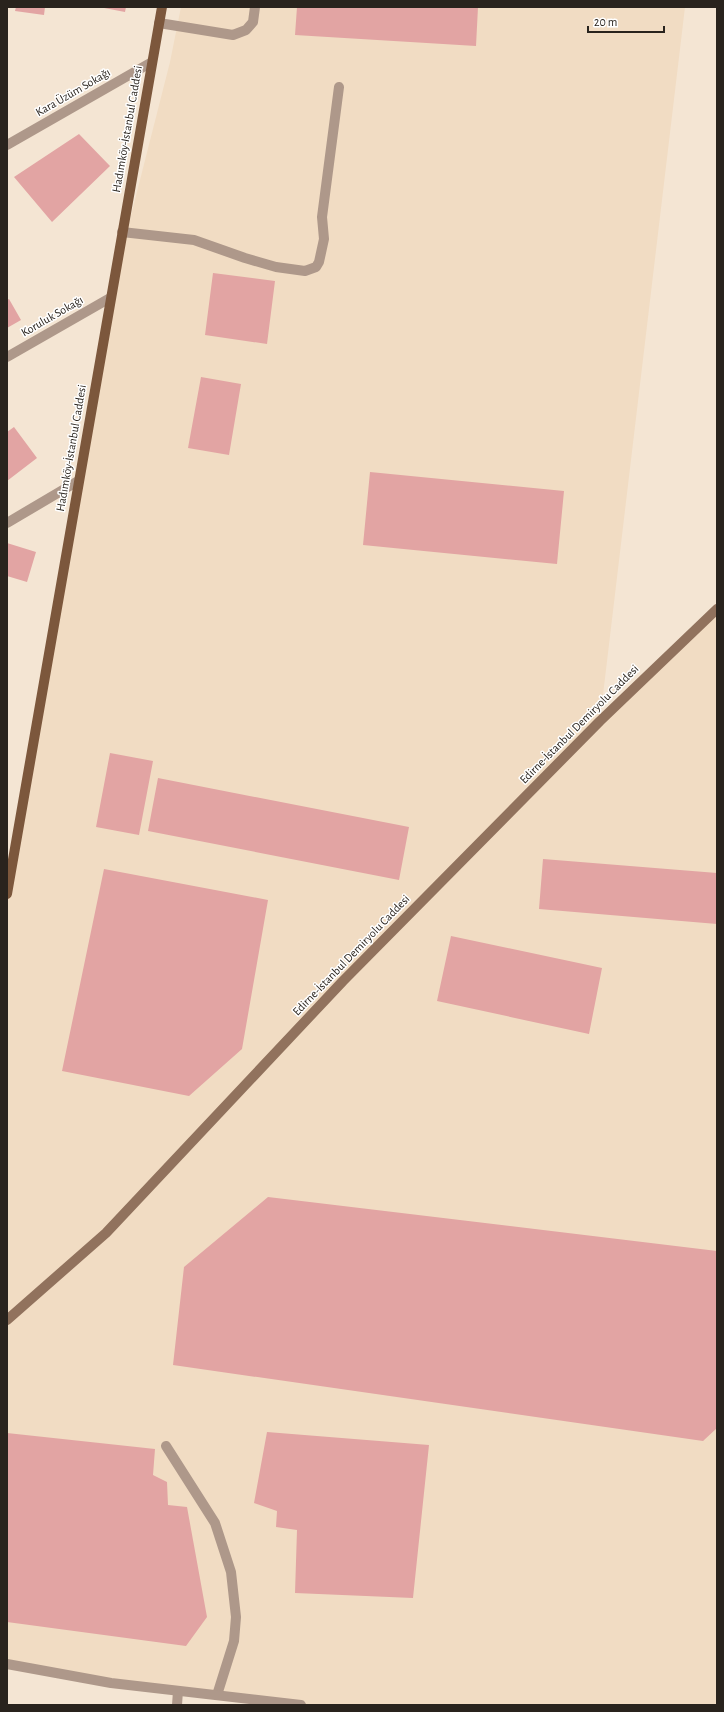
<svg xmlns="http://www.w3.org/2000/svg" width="724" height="1712" font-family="'Alegreya Sans',sans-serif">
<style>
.built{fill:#f1dcc3}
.building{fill:#e2a4a3}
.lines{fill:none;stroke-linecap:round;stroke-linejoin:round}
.lane{stroke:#ae988a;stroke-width:10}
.street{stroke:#ae988a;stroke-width:10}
.secondary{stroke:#91725d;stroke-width:10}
.primary{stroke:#7c573c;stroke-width:10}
.labels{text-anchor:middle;stroke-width:3;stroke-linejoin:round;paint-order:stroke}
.street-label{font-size:12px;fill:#29231d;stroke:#fff}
</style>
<rect width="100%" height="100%" fill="#f4e5d3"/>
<!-- built -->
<path class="built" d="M181,7H685L600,720L717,609V1705H301L7,1664V894L110,298L170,62Z"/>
<!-- building -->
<path class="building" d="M16,7H45L44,15L15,11Z
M99,7H126L125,12Z
M297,7H478L476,46L295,35Z
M79,134L110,166L52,222L14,177Z
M213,273L275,281L267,344L205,335Z
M9,299L21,320L7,328V300Z
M201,377L241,384L229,455L188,448Z
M14,427L37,458L7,481V432Z
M370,472L564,491L557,564L363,545Z
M7,543L36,552L27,582L7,576Z
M110,753L153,761L139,835L96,827Z
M158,778L409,827L399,880L148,831Z
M543,859L717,873V924L539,909Z
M104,869L268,900L242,1049L189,1096L62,1071Z
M451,936L602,968L589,1034L437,1001Z
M268,1197L717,1251V1428L703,1441L173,1365L184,1267Z
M267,1432L429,1445L413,1598L295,1593L297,1530L276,1527L277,1511L254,1503Z
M7,1433L155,1449L153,1475L167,1482L168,1505L187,1507L207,1617L186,1646L7,1622Z"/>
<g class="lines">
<!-- lane -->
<path class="lane" d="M159,23L233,35L246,30L253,22L255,7
M122,232L194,240L245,258L276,267L305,271L316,267L319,262L324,239L322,217L339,87
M166,1446L215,1523L231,1572L236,1617L234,1641L217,1695
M177,1705L178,1691"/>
<!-- street -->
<path class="street" d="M7,145L152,62
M7,357L110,298
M7,523L78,481
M7,1664L111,1683L301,1705"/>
<!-- secondary -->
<path class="secondary" d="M7,1320L106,1233L343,981L600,721L717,609"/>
<!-- primary -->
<path class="primary" d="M7,894L162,7"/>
</g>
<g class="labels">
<!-- street labels -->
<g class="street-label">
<text transform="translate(73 92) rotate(-30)" y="4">Kara Üzüm Sokağı</text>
<text transform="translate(127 129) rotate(-80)" y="4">Hadımköy-İstanbul Caddesi</text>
<text transform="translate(52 316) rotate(-30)" y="4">Koruluk Sokağı</text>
<text transform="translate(71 448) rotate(-80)" y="4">Hadımköy-İstanbul Caddesi</text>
<text transform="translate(579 724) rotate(-45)" y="4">Edirne-İstanbul Demiryolu Caddesi</text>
<text transform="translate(351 955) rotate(-46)" y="4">Edirne-İstanbul Demiryolu Caddesi</text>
</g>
</g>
<!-- border -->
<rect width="724" height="1712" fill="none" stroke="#29231d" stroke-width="16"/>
<!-- scale -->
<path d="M588 26v6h76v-6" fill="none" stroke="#29231d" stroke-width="2"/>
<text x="594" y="26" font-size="12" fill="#29231d" stroke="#ffffff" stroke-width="3" paint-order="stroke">20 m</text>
</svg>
